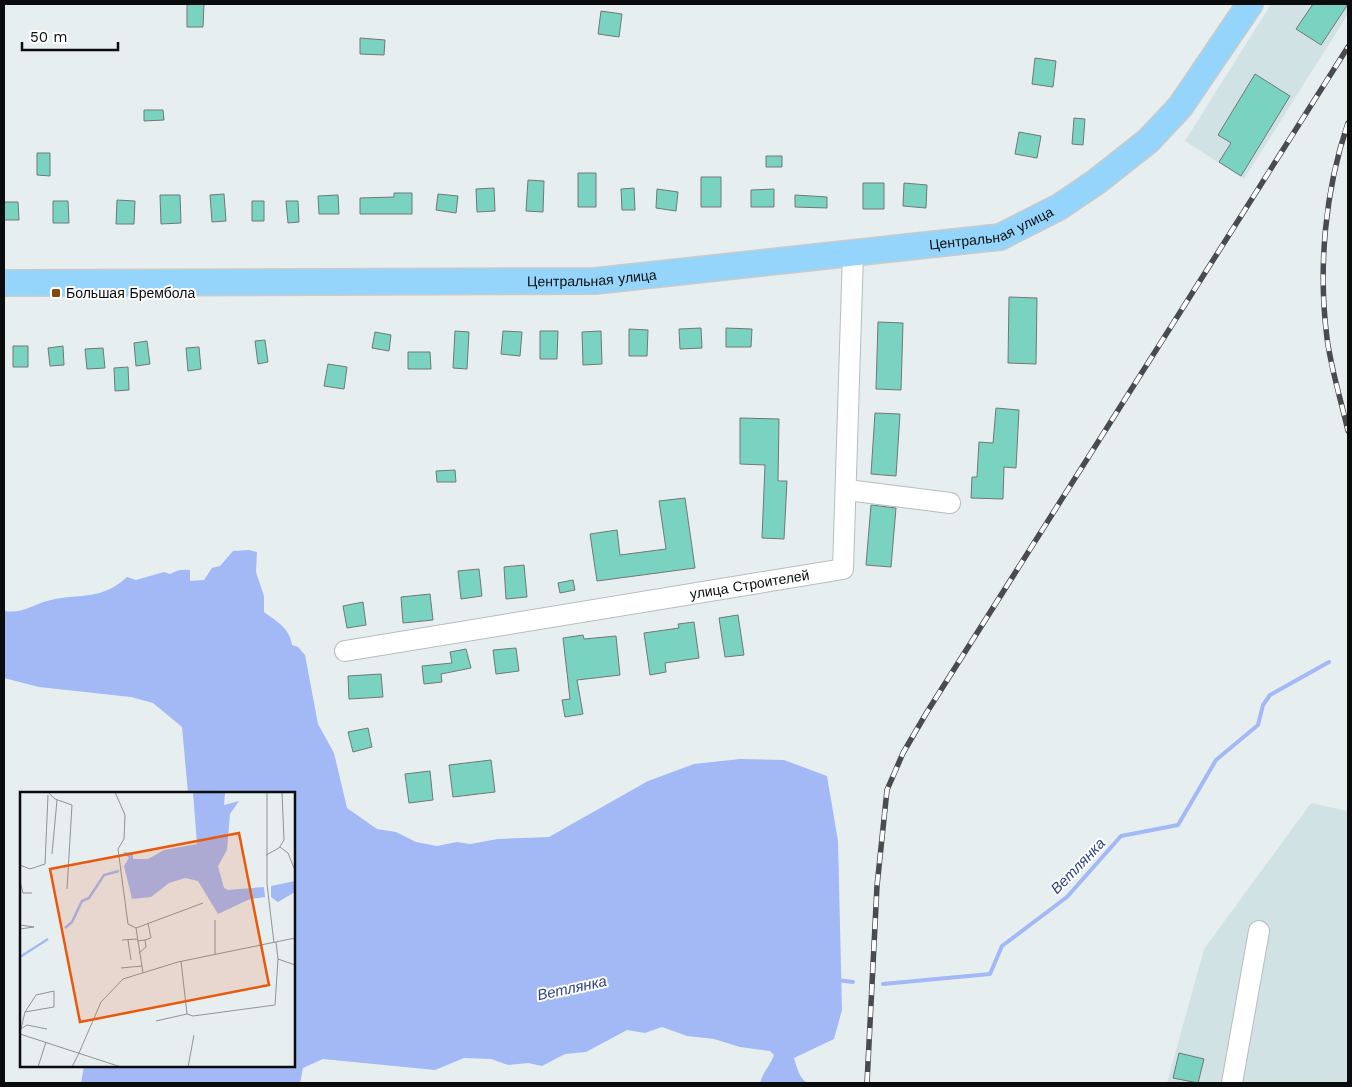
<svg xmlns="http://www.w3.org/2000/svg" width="1352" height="1087" font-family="'Work Sans',sans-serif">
<rect width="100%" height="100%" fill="#e7eef0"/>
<path fill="#d1e2e5" d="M1271,4H1348V14L1244,179L1185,141Z
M1311,803L1348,811V1083H1167L1204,949Z"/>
<path fill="#a2b9f5" d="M249,550L257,552L256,572L264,596V612C276,621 290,628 292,645L298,647L305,655L318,724L334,753L347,808L377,829L396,832L416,842L437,846L457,842L470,844L498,839L549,837L648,781L694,764L740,759L784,760L827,776L838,841L842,1010L834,1039L794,1058C797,1067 799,1079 808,1083H760C763,1072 770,1066 774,1055L770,1051L740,1047L714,1039L687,1036L662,1027L645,1033L627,1030L586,1052L565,1054L542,1066L528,1063L508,1065L491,1059L464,1058L435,1070L323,1059L303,1068L300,1083H81L84,1066H294V793H188L182,727L153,703L131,697L39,687L4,678V611C25,614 32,604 51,600C81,593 101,601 127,577L136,580L164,572L170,574C177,570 182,569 190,570V581L204,580L212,568L220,566L233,551Z"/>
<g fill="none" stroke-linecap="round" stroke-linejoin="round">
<path stroke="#a2b9f5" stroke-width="4" d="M837,980L853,982
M883,984L990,974L1002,946L1067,897L1121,836L1178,825L1216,760L1258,725L1263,705L1270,695L1329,662"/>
</g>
<path fill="#7ad2c0" stroke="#717876" d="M187,4H204L203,27H187Z
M1313,4H1348L1321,45L1296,29Z
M601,11L622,14L619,37L598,34Z
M360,38L385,40L384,55L360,54Z
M1035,58L1056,61L1053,87L1032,84Z
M1255,74L1290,96L1241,176L1219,162L1231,143L1218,135Z
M144,110H163L164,120L144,121Z
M1074,118L1085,119L1083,145L1072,144Z
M1019,132L1041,136L1037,158L1015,154Z
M37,153H50V176L37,175Z
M766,156H782V167H766Z
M578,173H596V207H578Z
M701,177H721V207H701Z
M528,180L544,181L543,212L526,211Z
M863,183H884V209H863Z
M904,183L927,185L926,208L903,206Z
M494,188L495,211L477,212L476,189Z
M634,188L635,210H622L621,189Z
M657,189L678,192L676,211L656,208Z
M774,189V207H751V190Z
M394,193H412V214H360V198L394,197Z
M224,194L226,221L212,222L210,195Z
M438,194L458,196L456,213L436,210Z
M160,195H180L181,223L161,224Z
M338,195L339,214H319L318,196Z
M795,195L827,197V208L795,207Z
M117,200L135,201L134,224H116Z
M53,201H68L69,223H53Z
M252,201H264V221H252Z
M286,201H298L299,222L288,223Z
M4,202H18L19,220H4Z
M1009,297L1037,298L1036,364L1008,363Z
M878,322L903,323L901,390L876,389Z
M701,328L702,348L680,349L679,329Z
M726,328L752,329L751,347H726Z
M629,329L648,330L647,356H629Z
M455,331L469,332L467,369L453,368Z
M503,331L522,332L520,356L501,354Z
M540,331H558L557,359H540Z
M601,331L602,364L583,365L582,332Z
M375,332L391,335L389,351L372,348Z
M265,340L268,362L258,364L255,341Z
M147,341L150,364L136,366L134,343Z
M13,346H28V367H13Z
M63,346L64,365L50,366L48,348Z
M199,347L201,369L188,371L186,348Z
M103,348L105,368L87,369L85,349Z
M408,352H430L431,369H408Z
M328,364L347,367L344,389L324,386Z
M128,367L129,390L115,391L114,368Z
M996,408L1019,410L1016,468L1004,467L1003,499L971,498L972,477H977L979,442L993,443Z
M875,413L900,414L896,476L871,474Z
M740,418L779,419L778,481H787L784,539L762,538L765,465L740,464Z
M455,470L456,482H437L436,471Z
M685,498L695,568L597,581L590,534L617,530L620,555L666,549L659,501Z
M871,505L896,508L891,567L866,565Z
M524,565L527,597L506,599L504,567Z
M479,569L482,596L461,599L458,571Z
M573,580L575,590L560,593L558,583Z
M430,594L433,620L403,623L401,597Z
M363,602L366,625L347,628L343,606Z
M738,615L744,655L725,657L719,618Z
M694,622L699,658L665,663L666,672L650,675L644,633L679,628L678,624Z
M583,635L584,639L616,636L620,675L577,680L583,714L565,717L562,700L570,699L563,638Z
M516,648L519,671L496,674L493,650Z
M466,649L471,668L441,674L442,682L424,684L422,666L452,663L450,652Z
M381,674L383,697L349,699L348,676Z
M368,728L372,747L353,752L348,732Z
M491,760L495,792L453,797L449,765Z
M430,771L433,800L409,803L405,774Z
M1179,1053L1204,1059L1198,1083L1173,1078Z"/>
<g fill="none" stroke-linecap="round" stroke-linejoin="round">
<defs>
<g id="minor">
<path d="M847,490L950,503"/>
<path id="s1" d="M345,651L843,569L853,253"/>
<path d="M1232,1083L1259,931"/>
</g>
<g id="major">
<path id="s2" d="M4,283L595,281L1000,237L1059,207L1096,182L1148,141L1180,107L1250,4"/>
</g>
</defs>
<use href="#minor" stroke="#b6bdbe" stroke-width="22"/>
<use href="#major" stroke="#c9caca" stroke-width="28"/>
<use href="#minor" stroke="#fff" stroke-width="20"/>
<use href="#major" stroke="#96d5fb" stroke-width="25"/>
<defs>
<path id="rail" d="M1348,123C1325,190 1318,268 1327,338C1331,369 1341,400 1348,431
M867,1083L877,886L887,790L903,753L927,712L1348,47"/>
</defs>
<use href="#rail" stroke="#484c4d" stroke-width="5.5"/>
<use href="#rail" stroke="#fff" stroke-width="4" stroke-dasharray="11" stroke-linecap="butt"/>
</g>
<rect fill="#854a03" stroke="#fff" stroke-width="2" x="51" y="288" width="10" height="10" rx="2.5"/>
<g text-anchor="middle" stroke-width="4" stroke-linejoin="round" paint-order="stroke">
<g font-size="14" fill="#0a0c0d" stroke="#fff">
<text dy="5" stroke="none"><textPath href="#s2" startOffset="992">Центральная улица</textPath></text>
<text dy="5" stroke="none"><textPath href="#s2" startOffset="588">Центральная улица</textPath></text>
<text dy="5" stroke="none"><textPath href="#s1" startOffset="410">улица Строителей</textPath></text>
</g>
<g font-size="14" fill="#0a0c0d" stroke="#fff" text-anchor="start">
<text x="66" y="298">Большая Брембола</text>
</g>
<g font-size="15" font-style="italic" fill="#2e4389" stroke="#fff">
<text transform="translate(1078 866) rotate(-46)" y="5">Ветлянка</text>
<text transform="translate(572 988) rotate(-12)" y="5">Ветлянка</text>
</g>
</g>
<g transform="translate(20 792)">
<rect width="275" height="275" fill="#e7eef0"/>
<path d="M173,0H205L204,13L219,9L210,22L207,58L198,74L204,96L208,98L244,95L245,105L230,107L198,122L178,89L165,86L149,91L131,105L112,107L104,74L109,66L103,60L113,61V67H128L144,58L177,52ZM275,89V100L258,110L251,105V94Z" fill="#a2b9f5"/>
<path fill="none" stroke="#a2b9f5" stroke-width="2.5" d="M45,136L52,130L62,109L69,106L84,83L99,79M0,165L28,147"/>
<path fill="none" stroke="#8f9495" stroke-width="1" d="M28,0L35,7L52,13L47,97M95,0L105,23L104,47L98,57L108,132L116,136M247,0V92L254,151M260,55L268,61L274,76M32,62L37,8M246,63L259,56L264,48L262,0M0,73L10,77L25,72L28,3M0,89L3,101H12M0,133L14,135L0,137M102,148L117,147M108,148L111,168M125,148L131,146L128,131M117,149L125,148L126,155L119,161M256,150L258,167L275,173M195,162V128M101,176L122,174M123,181L116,136L183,111M167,222L173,224L255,213L258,167M136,229L167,222L161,169M1,237L5,220L16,203L34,199V215L5,220M1,237L7,233L27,237M0,242L101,275M59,261L81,210L103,187L158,170L275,146M18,275L26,250M52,275L59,261M168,275L174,243"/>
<path fill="#e8590c" fill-opacity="0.15" stroke="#e8590c" stroke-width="2.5" d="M219,41L249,193L60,230L30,77Z"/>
<rect width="275" height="275" fill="none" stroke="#0a0c0d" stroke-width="2.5"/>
</g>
<rect width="1352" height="1087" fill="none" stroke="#0a0c0d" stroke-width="10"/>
<path d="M22 42v8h96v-8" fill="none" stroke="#0a0c0d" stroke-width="2.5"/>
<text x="30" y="42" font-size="15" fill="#0a0c0d" stroke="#ffffff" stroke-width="4" paint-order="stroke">50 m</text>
</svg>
